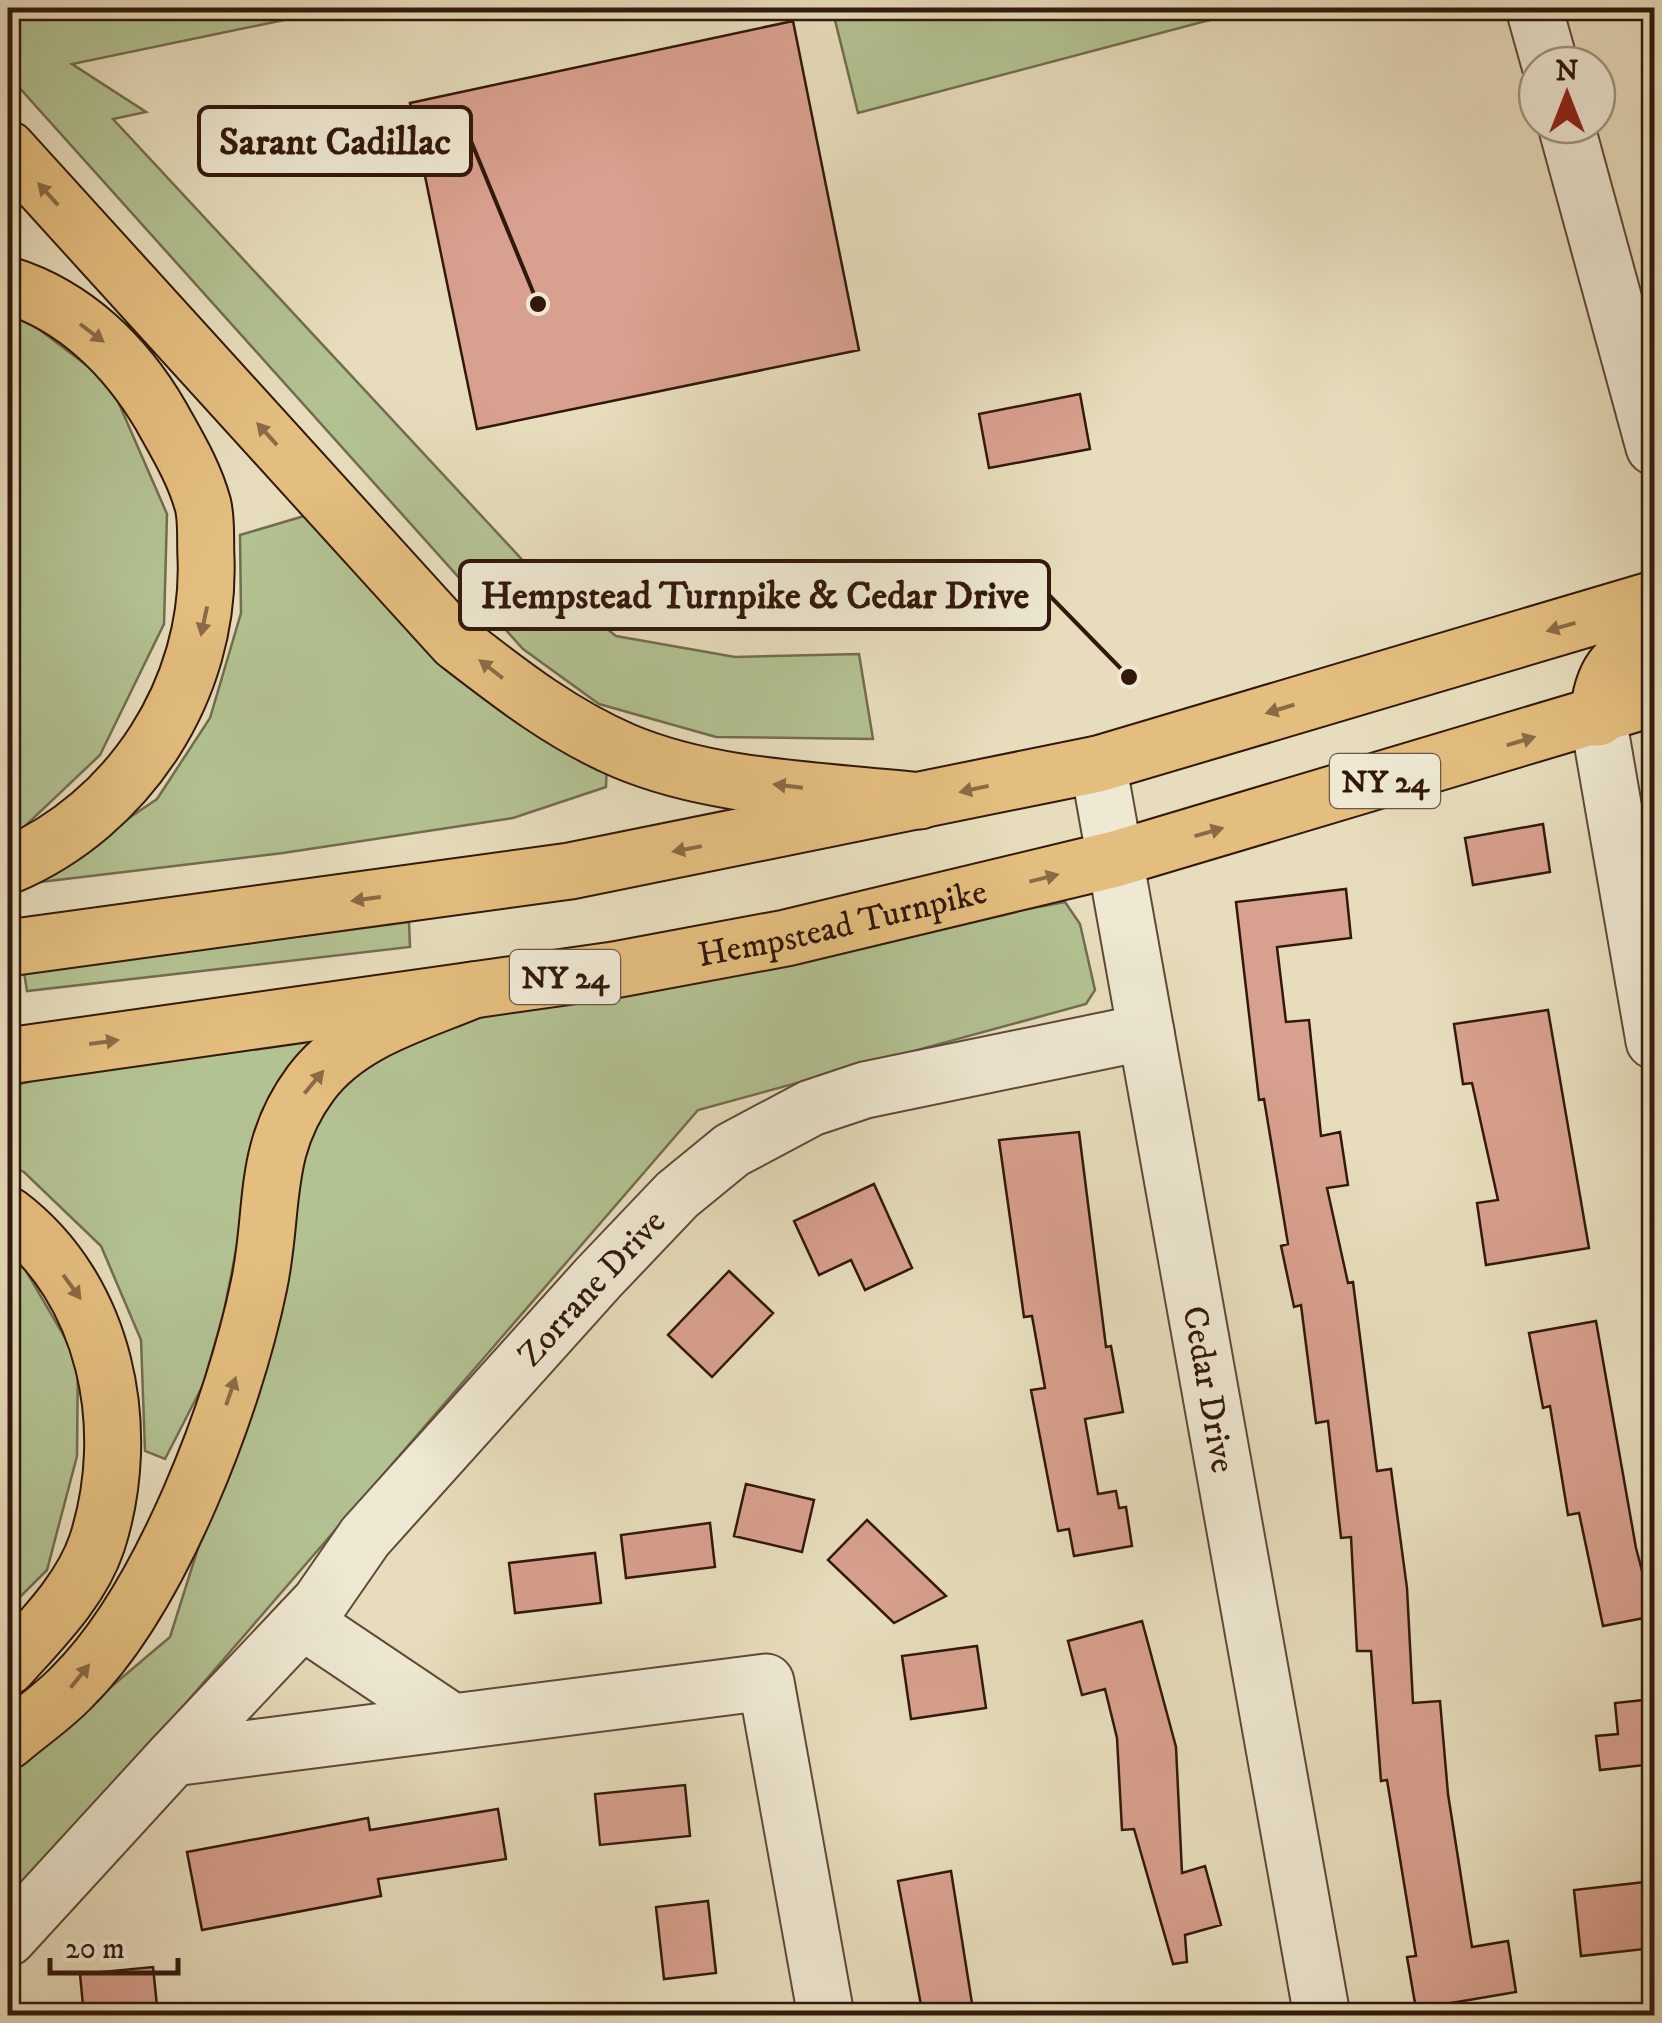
<svg xmlns="http://www.w3.org/2000/svg" width="1662" height="2023" font-family="'IM FELL DW Pica',serif">
<rect width="100%" height="100%" fill="#e7ddbc"/>
<filter id="stains"><feTurbulence type="fractalNoise" baseFrequency=".002" numOctaves="4"/><feColorMatrix values="0 0 0 0 .2 0 0 0 0 .09 0 0 0 0 .02 0 0 0 .5 -.17"/></filter>
<radialGradient id="worn" r=".72"><stop offset=".6" stop-color="#630" stop-opacity="0"/><stop offset="1" stop-color="#630" stop-opacity=".3"/></radialGradient>
<path fill="#b3c292" stroke="#726d4f" stroke-width="2.5" d="M8,8H342L72,64L146,112L113,119L528,566L616,636L735,657L859,654L873,739L716,737L599,704L523,649L8,75Z
M832,8H1255L858,113Z
M8,318L28,321L110,383L167,514L164,624L100,755L22,829L8,834Z
M311,514L607,759L606,787L513,818L283,853L32,883L157,799L210,718L241,613L240,535Z
M1065,902L1080,924L1095,990L1086,1004L698,1110L8,1909V1774L170,1637L253,1374L298,1126L348,1067L417,1025Z
M409,922L410,947L27,991L24,972Z
M321,1035L253,1165L224,1311L203,1385L165,1459L145,1451L141,1340L101,1246L24,1172L8,1164V1087L67,1072Z
M8,1240L78,1360L77,1456L47,1570L8,1609Z"/>
<path fill="#d8a08e" stroke="#32180c" stroke-width="2.5" d="M793,21L859,350L477,429L410,103Z
M1080,394L1090,449L989,468L979,414Z
M1543,824L1550,872L1473,885L1465,838Z
M1346,889L1351,938L1277,947L1286,1022L1309,1020L1321,1136L1340,1132L1348,1185L1327,1188L1348,1283L1353,1282L1377,1471L1391,1469L1407,1588L1413,1703L1440,1701L1448,1794L1472,1947L1508,1941L1516,1992L1416,2009L1407,1957L1416,1956L1387,1780L1381,1781L1371,1651H1357L1351,1537L1341,1538L1328,1421L1316,1423L1301,1305L1294,1307L1281,1246L1288,1244L1264,1099L1259,1100L1236,902Z
M1548,1010L1589,1248L1486,1265L1477,1203L1498,1200L1472,1083L1463,1084L1454,1024Z
M1079,1132L1106,1347L1111,1346L1123,1412L1085,1419L1098,1494L1116,1491L1119,1508L1126,1507L1132,1546L1074,1556L1069,1529L1058,1531L1031,1390L1045,1388L1032,1316L1024,1317L999,1140Z
M874,1184L912,1268L865,1290L851,1260L819,1275L794,1221Z
M729,1271L773,1313L712,1377L668,1335Z
M1596,1321L1636,1548L1654,1616L1603,1626L1579,1513L1568,1515L1550,1406L1543,1408L1529,1333Z
M746,1484L814,1500L802,1552L734,1536Z
M867,1520L946,1596L894,1623L828,1560Z
M710,1523L715,1567L626,1578L621,1535Z
M595,1553L601,1603L515,1613L509,1563Z
M1142,1621L1176,1747L1182,1873L1205,1866L1221,1925L1185,1935L1187,1962L1173,1964L1134,1829L1122,1830L1117,1738L1105,1689L1082,1695L1068,1641Z
M977,1646L986,1708L911,1719L902,1656Z
M1654,1699V1764L1600,1770L1596,1736L1618,1734L1615,1703Z
M685,1785L690,1836L600,1845L595,1794Z
M498,1809L506,1859L378,1879L381,1896L202,1930L187,1852L368,1818L370,1830Z
M951,1871L974,2016H923L898,1881Z
M1654,1881V1948L1581,1956L1574,1890Z
M708,1901L716,1973L664,1979L656,1907Z
M153,1967L158,2016H84L80,1974Z"/>
<g fill="none" stroke-linecap="round" stroke-linejoin="round">
<defs>
<g id="minor">
<path d="M1534,8L1550,65"/>
<path d="M1566,125L1654,447"/>
<path d="M1598,718L1654,1041"/>
<path id="s1" d="M1098,764L1322,2016"/>
<path d="M302,1621L451,1721"/>
<path id="s2" d="M173,1758L320,1602L365,1537L598,1278L677,1195L732,1150L811,1108L865,1090L1146,1032"/>
<path d="M8,1938L173,1758L766,1682L826,2016"/>
</g>
<g id="major">
<path d="M1598,718C1601,674 1615,657 1654,639"/>
<path d="M8,948L570,871L1098,764L1654,599"/>
<path id="s3" d="M8,1056L614,970L786,938L1115,859L1654,698"/>
</g>
<path id="highway" d="M8,149L456,642C509,683 561,724 624,751C714,789 823,790 920,801
M8,285C75,306 126,356 161,416C177,445 194,472 203,505C207,522 205,541 206,558C211,689 129,815 8,866
M8,1215C106,1289 134,1428 97,1543C81,1591 41,1630 8,1667
M8,1741C29,1723 53,1707 72,1687C161,1599 234,1407 259,1285C275,1209 261,1150 311,1083C350,1031 416,1014 473,990"/>
</defs>
<use href="#minor" stroke="#5f4938" stroke-width="59"/>
<use href="#major" stroke="#32180c" stroke-width="59"/>
<use href="#highway" stroke="#32180c" stroke-width="59"/>
<use href="#minor" stroke="#efe9d3" stroke-width="55"/>
<use href="#major" stroke="#e4be7e" stroke-width="55"/>
<use href="#highway" stroke="#e4be7e" stroke-width="55"/>
</g>
<defs><path id="oneway-solid" d="M-6-.8H1V-3.2L6.5 0L1 3.2V.8H-6Z" transform="scale(2.5)"/></defs>
<g fill="#8b6b45">
<use href="#oneway-solid" transform="translate(48 194) rotate(-132)"/>
<use href="#oneway-solid" transform="translate(92 333) rotate(37)"/>
<use href="#oneway-solid" transform="translate(267 434) rotate(-132)"/>
<use href="#oneway-solid" transform="translate(204 621) rotate(102)"/>
<use href="#oneway-solid" transform="translate(1561 627) rotate(164)"/>
<use href="#oneway-solid" transform="translate(491 669) rotate(-142)"/>
<use href="#oneway-solid" transform="translate(1280 709) rotate(163)"/>
<use href="#oneway-solid" transform="translate(1521 741) rotate(-17)"/>
<use href="#oneway-solid" transform="translate(788 786) rotate(-173)"/>
<use href="#oneway-solid" transform="translate(974 789) rotate(168)"/>
<use href="#oneway-solid" transform="translate(1209 832) rotate(-16)"/>
<use href="#oneway-solid" transform="translate(687 849) rotate(169)"/>
<use href="#oneway-solid" transform="translate(1044 878) rotate(-14)"/>
<use href="#oneway-solid" transform="translate(366 899) rotate(172)"/>
<use href="#oneway-solid" transform="translate(104 1042) rotate(-8)"/>
<use href="#oneway-solid" transform="translate(314 1082) rotate(-50)"/>
<use href="#oneway-solid" transform="translate(72 1287) rotate(54)"/>
<use href="#oneway-solid" transform="translate(231 1391) rotate(-71)"/>
<use href="#oneway-solid" transform="translate(80 1676) rotate(-51)"/>
</g>
<g text-anchor="middle" stroke-width="9" stroke-linejoin="round" paint-order="stroke">
<g fill="#efe9d3" stroke="#6b5748" stroke-width="2.5">
<rect x="1330" y="754" width="110" height="54" rx="8"/>
<rect x="510" y="950" width="110" height="54" rx="8"/>
</g>
<g font-size="32" font-weight="bold" fill="#32180c">
<text x="1385" y="792">NY 24</text>
<text x="565" y="988">NY 24</text>
</g>
<g font-size="35" fill="#32180c" stroke="#efe9d3">
<text dy="12" stroke="none"><textPath href="#s3" startOffset="845">Hempstead Turnpike</textPath></text>
<text dy="12" stroke="none"><textPath href="#s2" startOffset="630">Zorrane Drive</textPath></text>
<text dy="12" stroke="none"><textPath href="#s1" startOffset="635">Cedar Drive</textPath></text>
</g>
</g>
<path fill="none" stroke="#32180c" stroke-width="4" d="M538 304L471 141M1129 677L1049 595"/>
<g fill="#32180c" stroke="#efe9d3" stroke-width="4">
<circle cx="538" cy="304" r="10"/>
<circle cx="1129" cy="677" r="10"/>
</g>
<g fill="#efe9d3" stroke="#32180c" stroke-width="4">
<rect x="199" y="107" width="272" height="68" rx="10"/>
<rect x="460" y="561" width="589" height="68" rx="10"/>
</g>
<g font-size="38" text-anchor="middle" font-weight="bold" fill="#32180c">
<text x="335" y="154">Sarant Cadillac</text>
<text x="755" y="608">Hempstead Turnpike &amp; Cedar Drive</text>
</g>
<rect width="1662" height="2023" fill="none" stroke="#e7ddbc" stroke-width="40"/>
<rect x="10" y="10" width="1642" height="2003" fill="none" stroke="#32180c" stroke-width="5"/>
<rect x="20" y="20" width="1622" height="1983" fill="none" stroke="#32180c" stroke-width="2.5"/>
<g transform="translate(1567 95)"><circle r="48" fill="#efe9d3" stroke="#a39583" stroke-width="2.5"/>
<path d="M0-8L18 38L0 25L-18 38Z" fill="#8f2418"/>
<text y="-15" font-size="28" font-weight="bold" text-anchor="middle" fill="#32180c">N</text>
</g>
<path d="M50 1958v15h128v-15" fill="none" stroke="#32180c" stroke-width="5"/>
<text x="65" y="1958" font-size="30" fill="#32180c" stroke="#efe9d3" stroke-width="8" paint-order="stroke">20 m</text>
<rect width="100%" height="100%" filter="url(#stains)"/>
<rect width="100%" height="100%" fill="url(#worn)"/>
</svg>
